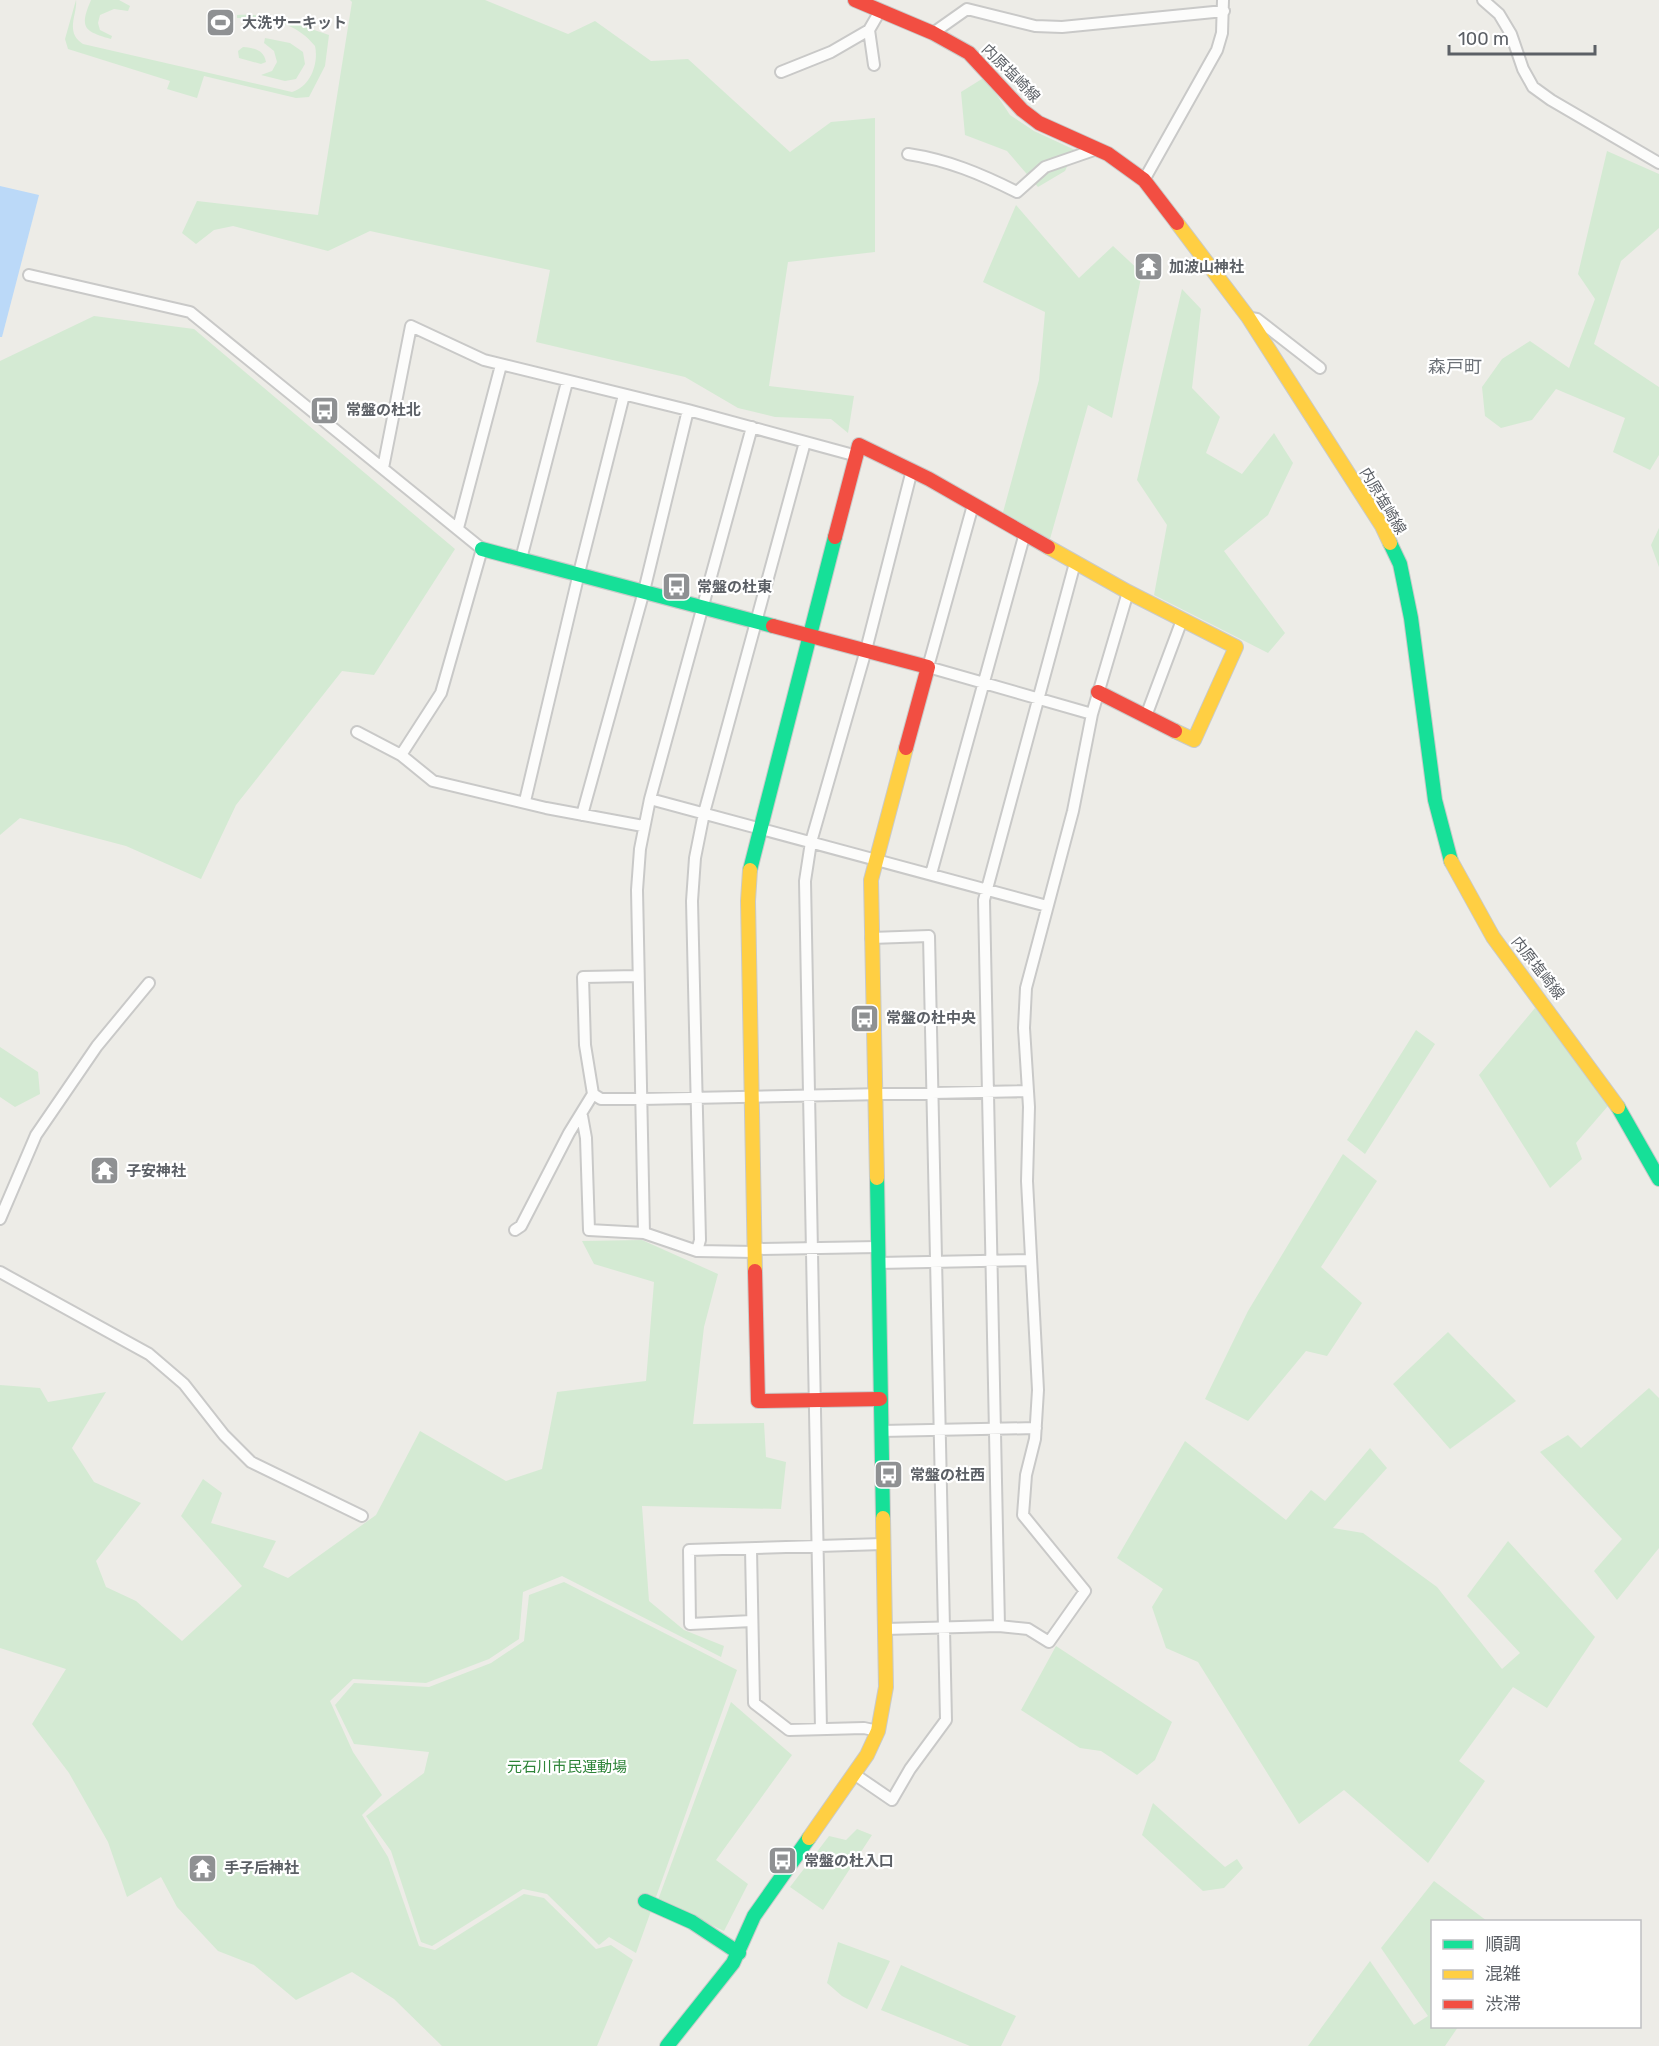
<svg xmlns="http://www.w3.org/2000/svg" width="1659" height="2046" font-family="Rubik,'Noto Sans JP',sans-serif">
<rect width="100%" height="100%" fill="#edece7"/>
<path fill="#d4ead3" d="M76,0C78,13 64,32 83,44L292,92C310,87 319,64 315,46C295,21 268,18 237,18V15C274,13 295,24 329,35L325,66L309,97L296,98L204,76L197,98L167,89L170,81L68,49L65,39Z
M91,0H119L130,6L128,11L114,9L100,15L98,23L100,30L112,36L111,39C84,31 79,28 91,0Z
M350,0H485L568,34L595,21L651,61L688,59L790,152L831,122L875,118V252L788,262L769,386L854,396L848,433L831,419L775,417L738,408L685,377L536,342L550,270L370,231L328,251L233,226L214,230L196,244L182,233L197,201L318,215L352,2Z
M265,38L290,43L303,52L305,64L296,79L285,81L261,75L272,71L277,62L274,51L264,43Z
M243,47C253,48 264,49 266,62L261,64L239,58L238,51Z
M985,77L1010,115L1034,131L1075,150L1065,171L1038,187L1007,151L965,135L961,92Z
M1607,151L1659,174V228L1621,261L1594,344L1659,387V455L1650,470L1613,452L1625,418L1556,389L1532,420L1501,428L1485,416L1482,387L1502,359L1530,341L1569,368L1595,299L1578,274Z
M1016,205L1079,278L1113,246L1142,273L1112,418L1088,405L1050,539L1002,516L1039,380L1045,312L983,282Z
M1182,289L1201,309L1192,388L1220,417L1206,453L1242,474L1274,433L1293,463L1268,515L1224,551L1285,633L1268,653L1154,595L1167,525L1137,480Z
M94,316L194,329L455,549L374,675L342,671L236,805L201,879L126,846L20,818L0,835V361Z
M1659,528V567L1651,545Z
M1535,1008L1595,1079L1608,1106L1576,1143L1582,1159L1550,1188L1479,1075Z
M1416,1030L1435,1044L1365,1154L1347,1140Z
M0,1047L38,1072L40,1094L15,1107L0,1097Z
M1343,1154L1377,1181L1321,1267L1362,1303L1327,1356L1306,1351L1248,1421L1205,1399L1248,1311Z
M642,1240L718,1274L704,1327L693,1424L764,1423L766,1457L786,1462L781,1509L642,1506L649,1601L684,1630L724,1646L721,1657L562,1576L523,1592L519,1639L489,1659L426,1683L353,1679L330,1701L353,1752L382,1795L362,1815L388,1857L419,1946L435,1950L524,1894L544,1898L596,1949L611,1945L633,1960L597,2046H442L394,1999L352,1972L296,2000L254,1965L218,1951L177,1907L161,1877L127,1897L108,1842L69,1773L32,1724L66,1669L0,1648V1385L40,1388L48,1402L106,1392L72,1448L94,1482L141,1503L96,1561L106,1587L136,1601L182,1641L242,1586L181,1516L203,1479L222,1493L211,1523L276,1541L263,1567L288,1578L376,1515L420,1431L506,1481L542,1469L557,1392L646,1381L654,1282L594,1264L582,1241Z
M1448,1332L1516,1401L1450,1449L1393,1384Z
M1649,1388L1659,1398V1548L1617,1600L1594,1571L1622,1539L1540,1452L1568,1435L1581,1448Z
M1185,1441L1286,1520L1311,1490L1325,1501L1370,1448L1387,1468L1333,1528L1363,1533L1437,1587L1502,1669L1520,1653L1467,1596L1508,1541L1595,1637L1547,1708L1513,1687L1459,1761L1485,1781L1428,1863L1344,1790L1299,1824L1198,1662L1166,1648L1152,1607L1163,1589L1117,1558Z
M564,1582L737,1670L636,1953L609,1937L599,1945L547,1894L523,1889L432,1946L421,1942L391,1851L366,1816L424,1773L429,1752L354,1744L335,1705L354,1683L429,1687L491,1663L524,1641L529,1595Z
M1056,1646L1172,1722L1155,1760L1137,1775L1101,1751L1080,1748L1021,1710Z
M731,1702L792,1755L716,1860L748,1884L724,1931L658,1900Z
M1153,1803L1225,1867L1237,1859L1243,1868L1224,1888L1203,1891L1142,1835Z
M857,1829L872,1835L823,1910L790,1887L829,1836L846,1840Z
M1434,1881L1487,1921L1432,1922V2026L1458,2027L1445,2046H1308L1370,1961L1414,2025L1428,2016L1381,1948Z
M838,1942L890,1961L867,2009L842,1996L827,1983Z
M901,1965L1016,2016L1001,2046H970L881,2010Z"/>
<path fill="#bbd9f8" d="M0,186L39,195L2,337H0Z"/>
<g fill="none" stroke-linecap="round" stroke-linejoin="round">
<defs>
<path id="street" d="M1483,0L1499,14L1511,34L1523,69L1533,87L1551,100L1659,163
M869,30L874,65
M933,33L967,9L1035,26L1062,27L1224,11
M781,72L831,52L869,30L880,11
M908,154C948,160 981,174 1017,192L1045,167L1097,149
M1144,180L1217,50L1222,33L1223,0
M29,275L190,312L482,549L441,693L401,755
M1251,318L1257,319L1320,368
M383,468L411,326L484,360L688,410L857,456
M973,505L928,667L1092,714
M458,528L501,365
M521,559L567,382
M1146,716L1182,620
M357,732L401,755L433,781L546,808L643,826
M650,799L1047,906
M525,801L579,573L624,395
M582,815L644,591L688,410
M931,874L1025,533
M593,1094L601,1099H641L1028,1091
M582,1116L586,1138L589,1230L644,1233L697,1251L755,1252
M0,1219L36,1135L97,1046L149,983
M515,1230L521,1226L569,1133L593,1094L585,1045L583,977L638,976
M644,1233L637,890L640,849L650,799L752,427
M755,1249L878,1247
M697,1251L700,1240L692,901L695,858L704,813L805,442
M878,1263L1030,1260
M0,1272L149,1354L184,1384L224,1435L251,1462L362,1516
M881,1431L1036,1428
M751,1549L754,1703L789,1730L864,1728L878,1731
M752,1621L690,1624L689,1550L883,1544
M999,1626L984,900L1075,563
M885,1629L999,1626L1028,1629L1049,1642L1085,1591L1023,1515L1026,1475L1035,1439L1038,1390L1027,1181L1029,1107L1024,1028L1026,988L1073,811L1092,714L1128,592
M821,1729L805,881L811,842L866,650L912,470
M854,1774L892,1800L910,1769L946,1720L929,936L871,938"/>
<path id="fast" d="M1390,543L1400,564L1411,618L1435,800L1451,861
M482,549L773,626
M750,870L835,537
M1618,1107L1659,1179
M877,1178L883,1518
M645,1901L692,1922L739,1953
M667,2046L733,1963L754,1916L809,1838"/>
<path id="slow" d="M1177,223L1248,317L1382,526L1390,543
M1048,547L1128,592L1236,647L1194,740L1175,731
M1451,861L1493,937L1618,1107
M750,870L748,901L755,1271
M877,1178L871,880L906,748
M809,1838L867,1755L878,1731L886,1687L883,1518"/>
<path id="jam" d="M855,0L933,33L969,53L1022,110L1039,123L1108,154L1144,180L1177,223
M835,537L859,445L929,479L1048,547
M773,626L928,667L906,748
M1098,692L1175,731
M755,1271L758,1401L880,1399"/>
</defs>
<use href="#street" stroke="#c9c9c8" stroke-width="14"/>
<use href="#fast" stroke="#c9cac9" stroke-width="16"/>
<use href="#slow" stroke="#c9cac9" stroke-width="16"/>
<use href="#jam" stroke="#c9cac9" stroke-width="16"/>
<use href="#street" stroke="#fcfcfb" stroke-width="10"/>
<use href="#fast" stroke="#16e098" stroke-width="14"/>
<use href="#slow" stroke="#ffcf43" stroke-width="14"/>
<use href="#jam" stroke="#f24e42" stroke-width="14"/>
</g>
<defs>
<symbol id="stadium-square" viewBox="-11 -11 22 22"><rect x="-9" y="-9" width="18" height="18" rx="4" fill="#8f9193" stroke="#fff"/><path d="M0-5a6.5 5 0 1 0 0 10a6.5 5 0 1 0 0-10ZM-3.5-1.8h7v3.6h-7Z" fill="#fff"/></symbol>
<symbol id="temple-square" viewBox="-11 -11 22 22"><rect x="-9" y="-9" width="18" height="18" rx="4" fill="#8f9193" stroke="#fff"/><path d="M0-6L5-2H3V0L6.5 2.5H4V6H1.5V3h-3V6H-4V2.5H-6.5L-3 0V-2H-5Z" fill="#fff"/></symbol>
<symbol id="bus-square" viewBox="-11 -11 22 22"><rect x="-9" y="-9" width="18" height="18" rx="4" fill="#8f9193" stroke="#fff"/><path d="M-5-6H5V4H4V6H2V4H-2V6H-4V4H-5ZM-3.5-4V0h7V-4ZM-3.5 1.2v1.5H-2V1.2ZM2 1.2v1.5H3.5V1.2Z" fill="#fff"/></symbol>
</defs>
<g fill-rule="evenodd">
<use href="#stadium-square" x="204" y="6" width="33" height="33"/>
<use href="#temple-square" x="1132" y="250" width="33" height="33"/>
<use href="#bus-square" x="308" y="394" width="33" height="33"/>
<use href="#bus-square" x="660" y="570" width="33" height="33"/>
<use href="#bus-square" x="848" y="1002" width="33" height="33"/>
<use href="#temple-square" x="88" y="1154" width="33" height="33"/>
<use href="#bus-square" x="872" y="1458" width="33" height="33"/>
<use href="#bus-square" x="766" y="1844" width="33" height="33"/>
<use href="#temple-square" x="186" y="1852" width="33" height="33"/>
</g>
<g text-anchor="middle" stroke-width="4.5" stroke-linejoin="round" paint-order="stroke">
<g font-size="15" font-weight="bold" fill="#5c6066" stroke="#fff" text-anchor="start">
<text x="242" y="28">大洗サーキット</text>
<text x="1169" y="272">加波山神社</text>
<text x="346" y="415">常盤の杜北</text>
<text x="697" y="592">常盤の杜東</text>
<text x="886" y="1023">常盤の杜中央</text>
<text x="126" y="1176">子安神社</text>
<text x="910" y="1480">常盤の杜西</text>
<text x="804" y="1866">常盤の杜入口</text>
<text x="224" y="1873">手子后神社</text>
</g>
<g font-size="15" fill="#5c6066" stroke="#fff">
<text transform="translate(1011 73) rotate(45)" y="5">内原塩崎線</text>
<text transform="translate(1383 501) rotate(59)" y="5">内原塩崎線</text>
<text transform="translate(1538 968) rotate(52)" y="5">内原塩崎線</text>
</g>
<g font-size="15" fill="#2e8438" stroke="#fff">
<text x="567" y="1772">元石川市民運動場</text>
</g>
<g font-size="18" fill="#6d7278" stroke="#fff">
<text x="1455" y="373">森戸町</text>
</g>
</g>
<rect x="1431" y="1920" width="210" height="108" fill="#ffffff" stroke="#bebfc2" stroke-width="1.5"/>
<rect x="1443" y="1940" width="30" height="9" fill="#16e098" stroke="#bebfc2" stroke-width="1.5"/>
<text x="1485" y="1950" font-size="18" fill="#5c6066">順調</text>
<rect x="1443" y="1970" width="30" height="9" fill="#ffcf43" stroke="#bebfc2" stroke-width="1.5"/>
<text x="1485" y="1980" font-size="18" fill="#5c6066">混雑</text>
<rect x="1443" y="2000" width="30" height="9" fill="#f24e42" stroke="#bebfc2" stroke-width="1.5"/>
<text x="1485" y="2010" font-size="18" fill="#5c6066">渋滞</text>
<path d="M1449 45v9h146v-9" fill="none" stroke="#5c6066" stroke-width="3"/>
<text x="1458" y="45" font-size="18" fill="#5c6066" stroke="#ffffff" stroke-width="4.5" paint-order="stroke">100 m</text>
</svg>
